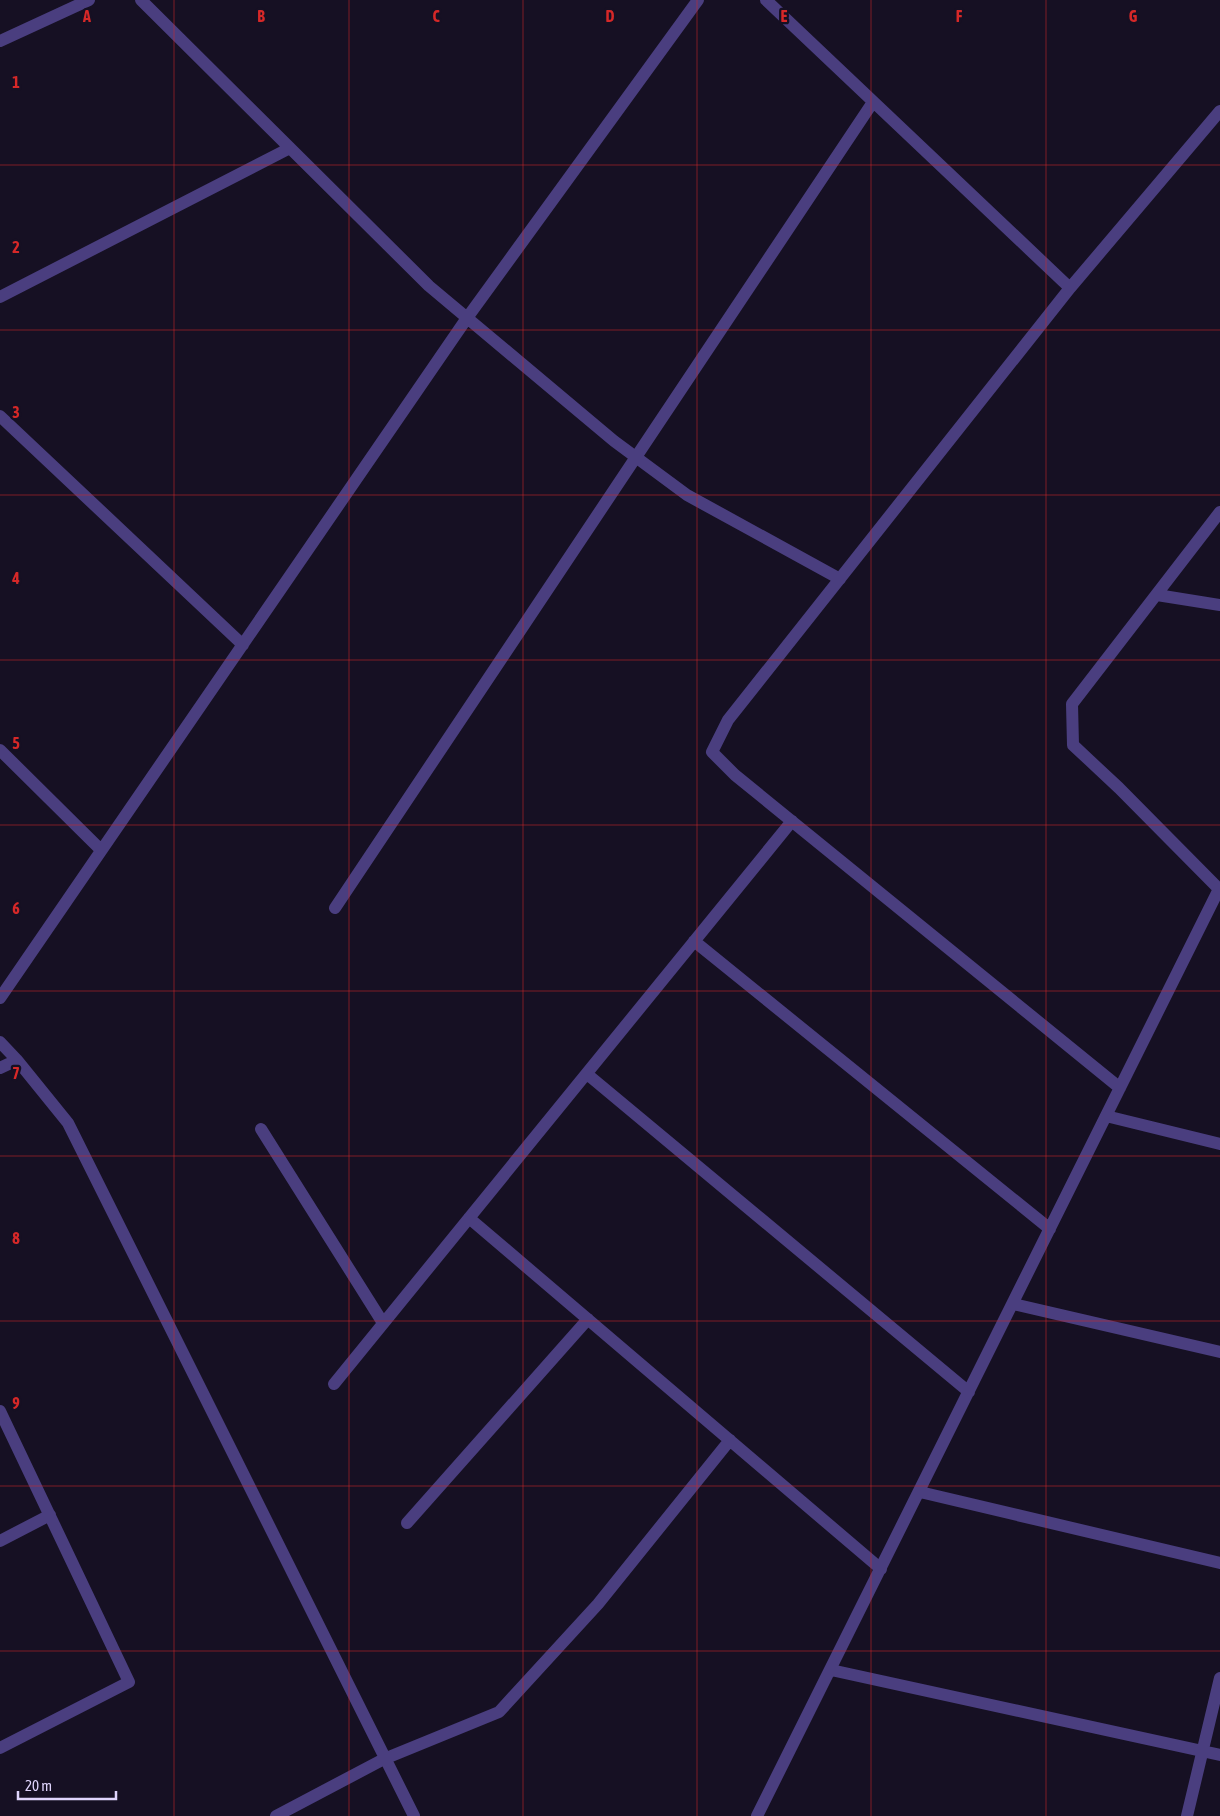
<svg xmlns="http://www.w3.org/2000/svg" width="1220" height="1816" font-family="'Asap Condensed',sans-serif">
<rect width="100%" height="100%" fill="#161023"/>
<g fill="none" stroke-linecap="round" stroke-linejoin="round">
<path stroke="#4a3e7f" stroke-width="12" d="M141,0L429,286L614,441L687,495L840,579
M766,0L1070,288
M0,41L89,0
M0,297L290,148
M0,416L243,645
M1157,595L1220,605
M0,750L101,850
M335,908L873,102
M694,941L1050,1229
M0,998L467,318L698,0
M0,1042L17,1060L68,1123L414,1816
M0,1068L17,1060
M587,1074L969,1392
M1120,1088L735,775L712,752L728,720L1070,288L1220,111
M1106,1116L1220,1144
M261,1129L383,1323
M469,1218L881,1569
M1013,1304L1220,1352
M334,1384L792,821
M0,1411L129,1682L0,1748
M920,1492L1220,1563
M407,1523L588,1319
M0,1541L50,1515
M831,1670L1220,1755
M276,1816L384,1759L499,1712L598,1604L730,1440
M757,1816L1219,889L1119,788L1073,745L1072,704L1220,512
M1187,1816L1220,1678"/>
</g>
<path fill="none" stroke="#d62828" stroke-width="1" stroke-opacity="0.55" d="M174,0V1816M349,0V1816M523,0V1816M697,0V1816M871,0V1816M1046,0V1816M0,165H1220M0,330H1220M0,495H1220M0,660H1220M0,825H1220M0,991H1220M0,1156H1220M0,1321H1220M0,1486H1220M0,1651H1220"/>
<g font-size="16" text-anchor="middle" font-weight="bold" fill="#d62828" stroke="#161023" stroke-width="4.5" stroke-linejoin="round" paint-order="stroke">
<text x="87" y="22">A</text>
<text x="261" y="22">B</text>
<text x="436" y="22">C</text>
<text x="610" y="22">D</text>
<text x="784" y="22">E</text>
<text x="959" y="22">F</text>
<text x="1133" y="22">G</text>
<text x="16" y="88">1</text>
<text x="16" y="253">2</text>
<text x="16" y="418">3</text>
<text x="16" y="584">4</text>
<text x="16" y="749">5</text>
<text x="16" y="914">6</text>
<text x="16" y="1079">7</text>
<text x="16" y="1244">8</text>
<text x="16" y="1409">9</text>
</g>
<path d="M18 1791v8h98v-8" fill="none" stroke="#dfd4fc" stroke-width="2.5"/>
<text x="25" y="1791" font-size="15" fill="#dfd4fc" stroke="#161023" stroke-width="4" paint-order="stroke">20 m</text>
</svg>
